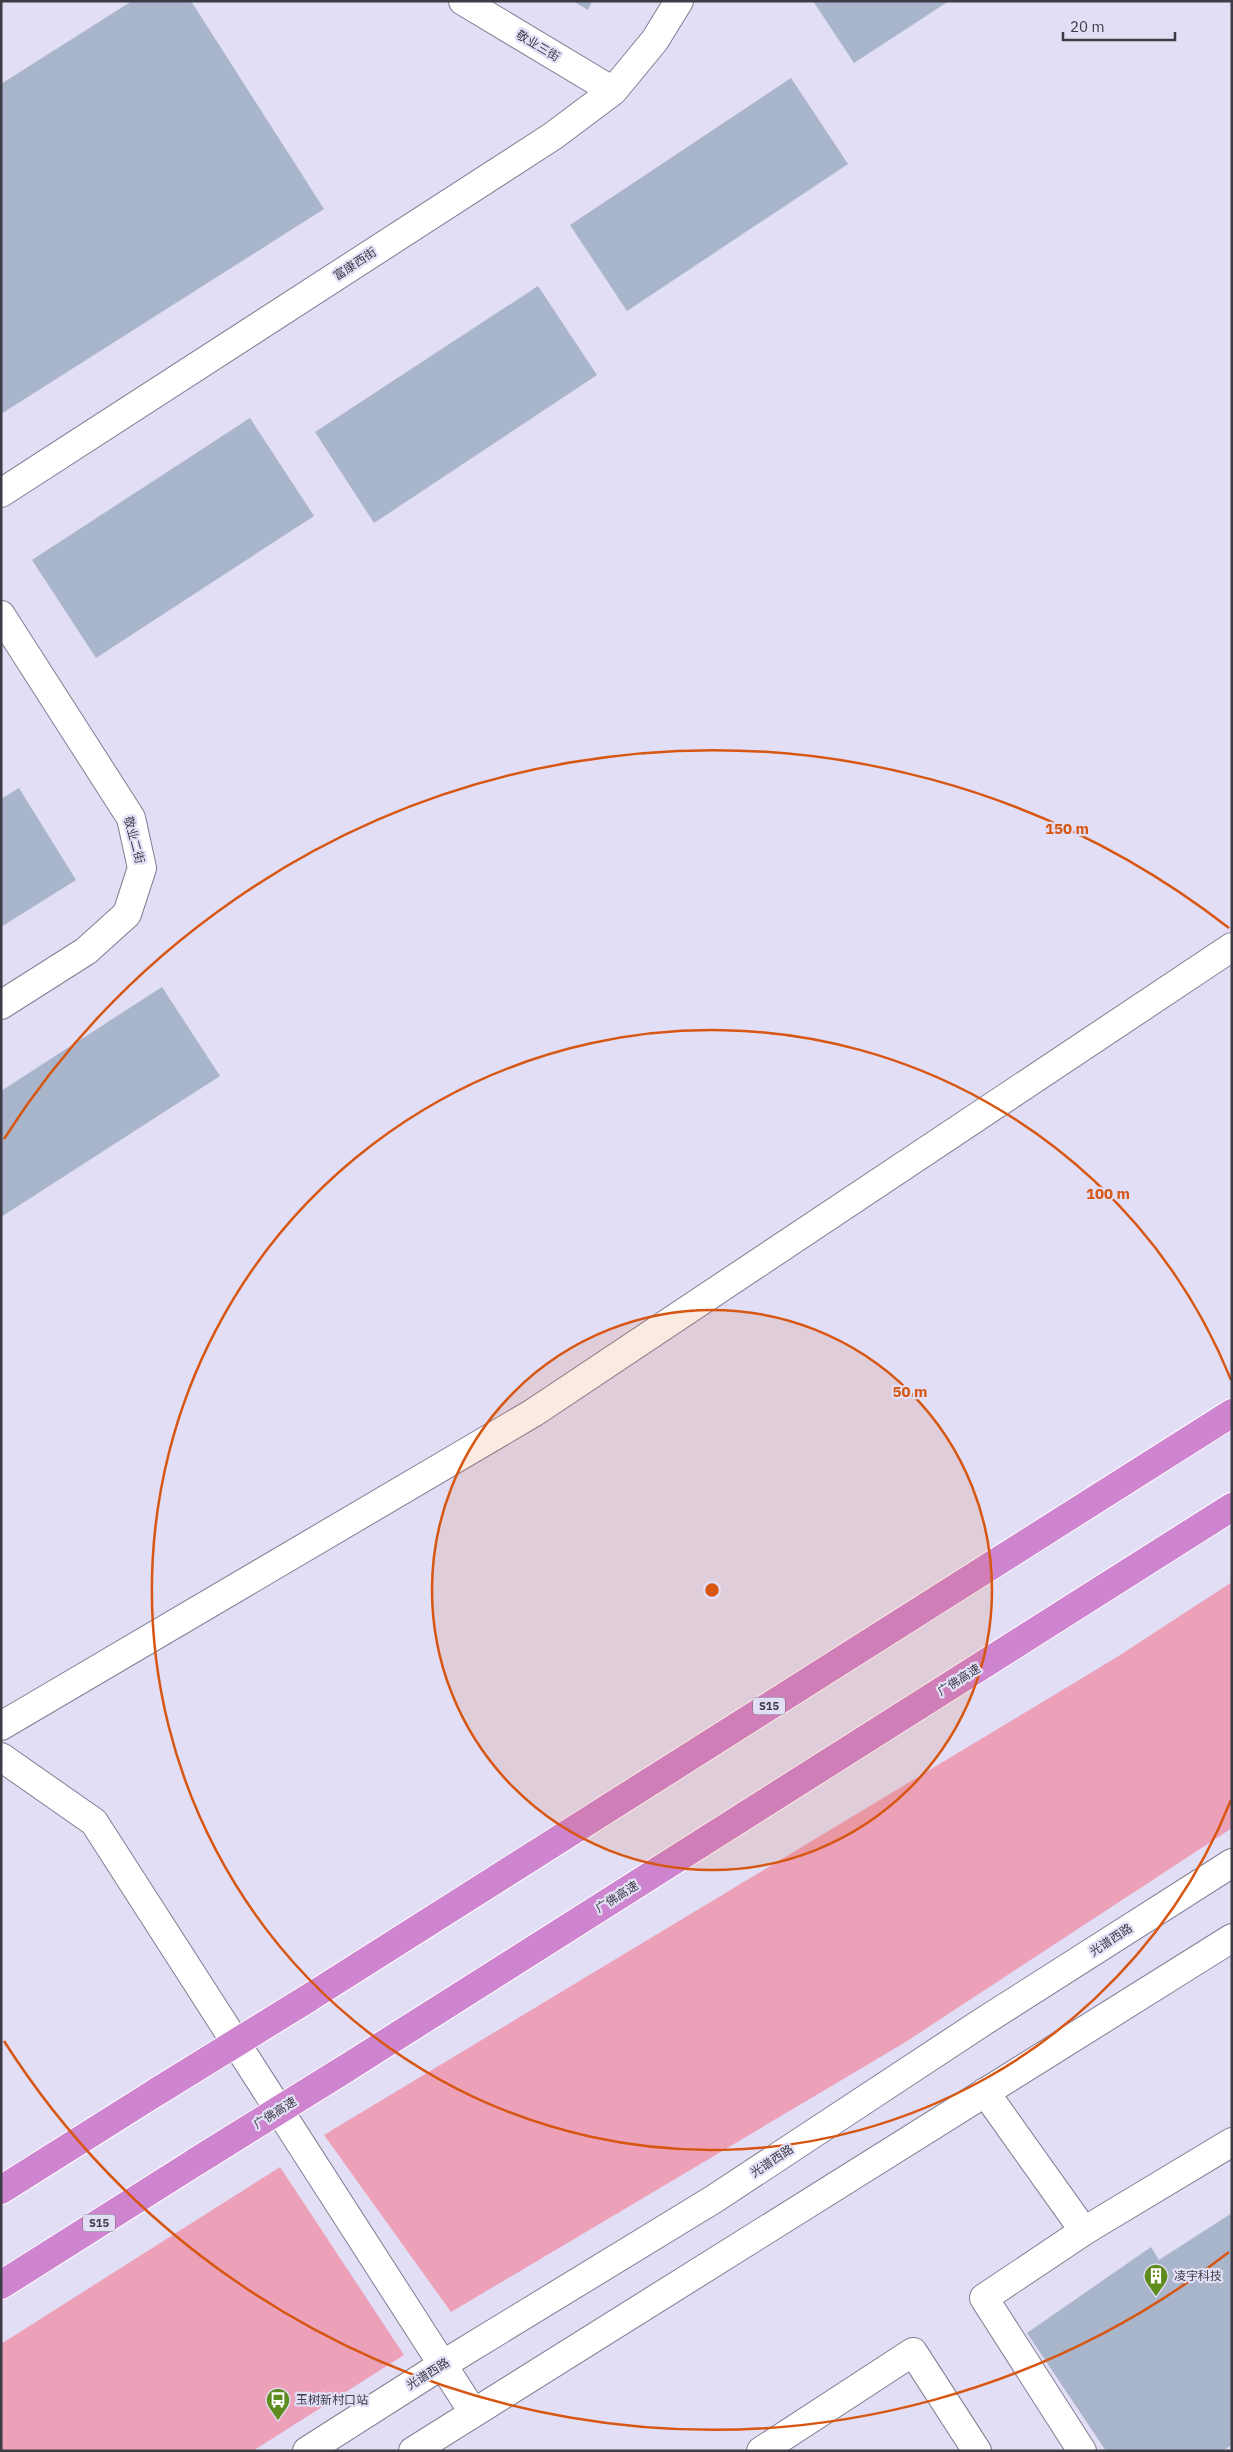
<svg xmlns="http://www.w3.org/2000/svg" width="1233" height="2452" font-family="'IBM Plex Sans','Noto Sans SC',sans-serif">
<rect width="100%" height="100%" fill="#e2def6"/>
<path fill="#eca1b8" d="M1232,1582V1828L904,2043L451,2312L324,2135L1117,1657Z
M280,2167L404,2355L253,2451H1V2344Z"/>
<path fill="#a9b5ca" d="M132,1H191L324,209L1,414V84Z
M573,1H592L588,10Z
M813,1H949L854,63Z
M791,78L848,164L627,311L570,225Z
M538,286L597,375L374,523L315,432Z
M250,418L314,516L96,658L32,560Z
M19,788L76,880L1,927V799Z
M162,987L220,1076L1,1217V1091Z
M1232,2213V2445L1222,2451H1106L1027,2333L1151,2247L1159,2260Z"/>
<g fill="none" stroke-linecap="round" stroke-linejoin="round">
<defs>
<path id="minor" d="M463,1L613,91
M1,493L553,136L613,91L655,40L679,1
M1,615L131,818L142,868L127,914L86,951L1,1005
M1,1726L533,1413L1232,947
M1,1757L94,1822L473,2412
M985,2092L1084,2231
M761,2451L913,2352L977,2451
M1082,2451L984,2298L1084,2231L1232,2142"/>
<path id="secondary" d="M307,2451L442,2365L714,2199L981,2023L1232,1863
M413,2451L1232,1938"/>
<path id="motorway" d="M307,1999L1232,1413
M345,2069L1232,1507
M1,2190L158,2091
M1,2285L197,2161"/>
</defs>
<use href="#minor" stroke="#807d92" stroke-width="30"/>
<use href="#secondary" stroke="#807d92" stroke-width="30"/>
<use href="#motorway" stroke="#fff" stroke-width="30"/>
<use href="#minor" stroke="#fff" stroke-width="28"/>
<use href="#secondary" stroke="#fff" stroke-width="28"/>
<use href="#motorway" stroke="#cf84d0" stroke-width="28"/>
<defs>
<path id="motorway-bridge" d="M158,2091L307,1999
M197,2161L345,2069"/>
</defs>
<use href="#motorway-bridge" stroke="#fff" stroke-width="30" stroke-linecap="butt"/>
<use href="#motorway-bridge" stroke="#cf84d0" stroke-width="28"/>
</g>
<circle cx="712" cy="1590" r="280" fill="#d75612" fill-opacity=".12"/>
<g fill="none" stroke="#d75612" stroke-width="2.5">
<circle cx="712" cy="1590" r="280"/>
<path d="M1231 1800A560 560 0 1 1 1231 1380"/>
<path d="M1229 2252A840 840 0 0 1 4 2041M4 1139A840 840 0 0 1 1229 928"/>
</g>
<defs>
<symbol id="building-pin" viewBox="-11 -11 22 30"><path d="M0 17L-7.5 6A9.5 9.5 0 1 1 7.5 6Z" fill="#5f8c1f" stroke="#e2def6"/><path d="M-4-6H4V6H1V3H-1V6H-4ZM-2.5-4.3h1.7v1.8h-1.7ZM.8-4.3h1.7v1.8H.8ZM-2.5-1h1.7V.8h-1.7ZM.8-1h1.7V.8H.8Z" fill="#fff"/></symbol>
<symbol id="bus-pin" viewBox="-11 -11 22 30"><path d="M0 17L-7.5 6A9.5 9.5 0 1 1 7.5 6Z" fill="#5f8c1f" stroke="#e2def6"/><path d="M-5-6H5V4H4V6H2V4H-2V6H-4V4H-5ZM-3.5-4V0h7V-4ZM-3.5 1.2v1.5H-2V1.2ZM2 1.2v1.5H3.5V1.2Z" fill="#fff"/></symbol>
</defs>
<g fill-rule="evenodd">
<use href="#building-pin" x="1142" y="2262" width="28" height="38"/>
<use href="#bus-pin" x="264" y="2386" width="28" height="38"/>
</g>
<g text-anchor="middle" stroke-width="4.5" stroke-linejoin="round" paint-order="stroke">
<g fill="#e2def6" stroke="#6e6d7a" stroke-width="1">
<rect x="753" y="1697.5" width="32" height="17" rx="4"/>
<rect x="83" y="2214.5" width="32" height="17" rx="4"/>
</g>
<g font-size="11" font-weight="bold" fill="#3d3c45">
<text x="769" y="1710">S15</text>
<text x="99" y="2227">S15</text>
</g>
<g font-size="12" fill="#3d3c45" stroke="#e2def6">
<text transform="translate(538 46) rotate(31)" y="4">敬业三街</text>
<text transform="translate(355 264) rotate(-33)" y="4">富康西街</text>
<text transform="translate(134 840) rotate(75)" y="4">敬业二街</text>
<text transform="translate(959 1680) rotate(-32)" y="4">广佛高速</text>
<text transform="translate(617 1897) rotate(-32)" y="4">广佛高速</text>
<text transform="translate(1111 1940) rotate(-33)" y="4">光谱西路</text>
<text transform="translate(275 2113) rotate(-32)" y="4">广佛高速</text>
<text transform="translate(772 2161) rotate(-33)" y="4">光谱西路</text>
<text transform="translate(428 2374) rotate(-32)" y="4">光谱西路</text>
</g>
<g font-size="12" fill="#3d3c45" stroke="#e2def6" text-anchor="start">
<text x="1174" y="2280">凌宇科技</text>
<text x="296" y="2404">玉树新村口站</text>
</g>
</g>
<circle cx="712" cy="1590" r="8" fill="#d75612" stroke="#e2def6" stroke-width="2.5"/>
<g font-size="15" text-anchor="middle" font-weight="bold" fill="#d75612" stroke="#e2def6" stroke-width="4.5" stroke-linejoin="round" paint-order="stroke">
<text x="1067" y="834">150 m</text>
<text x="1108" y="1199">100 m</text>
<text x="910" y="1397">50 m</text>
</g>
<rect width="1233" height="2452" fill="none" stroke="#3d3c45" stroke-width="5"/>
<path d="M1063 32v8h112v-8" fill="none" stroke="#3d3c45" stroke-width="2.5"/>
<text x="1070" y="32" font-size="15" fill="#3d3c45" stroke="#e2def6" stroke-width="4" paint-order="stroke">20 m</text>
</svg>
